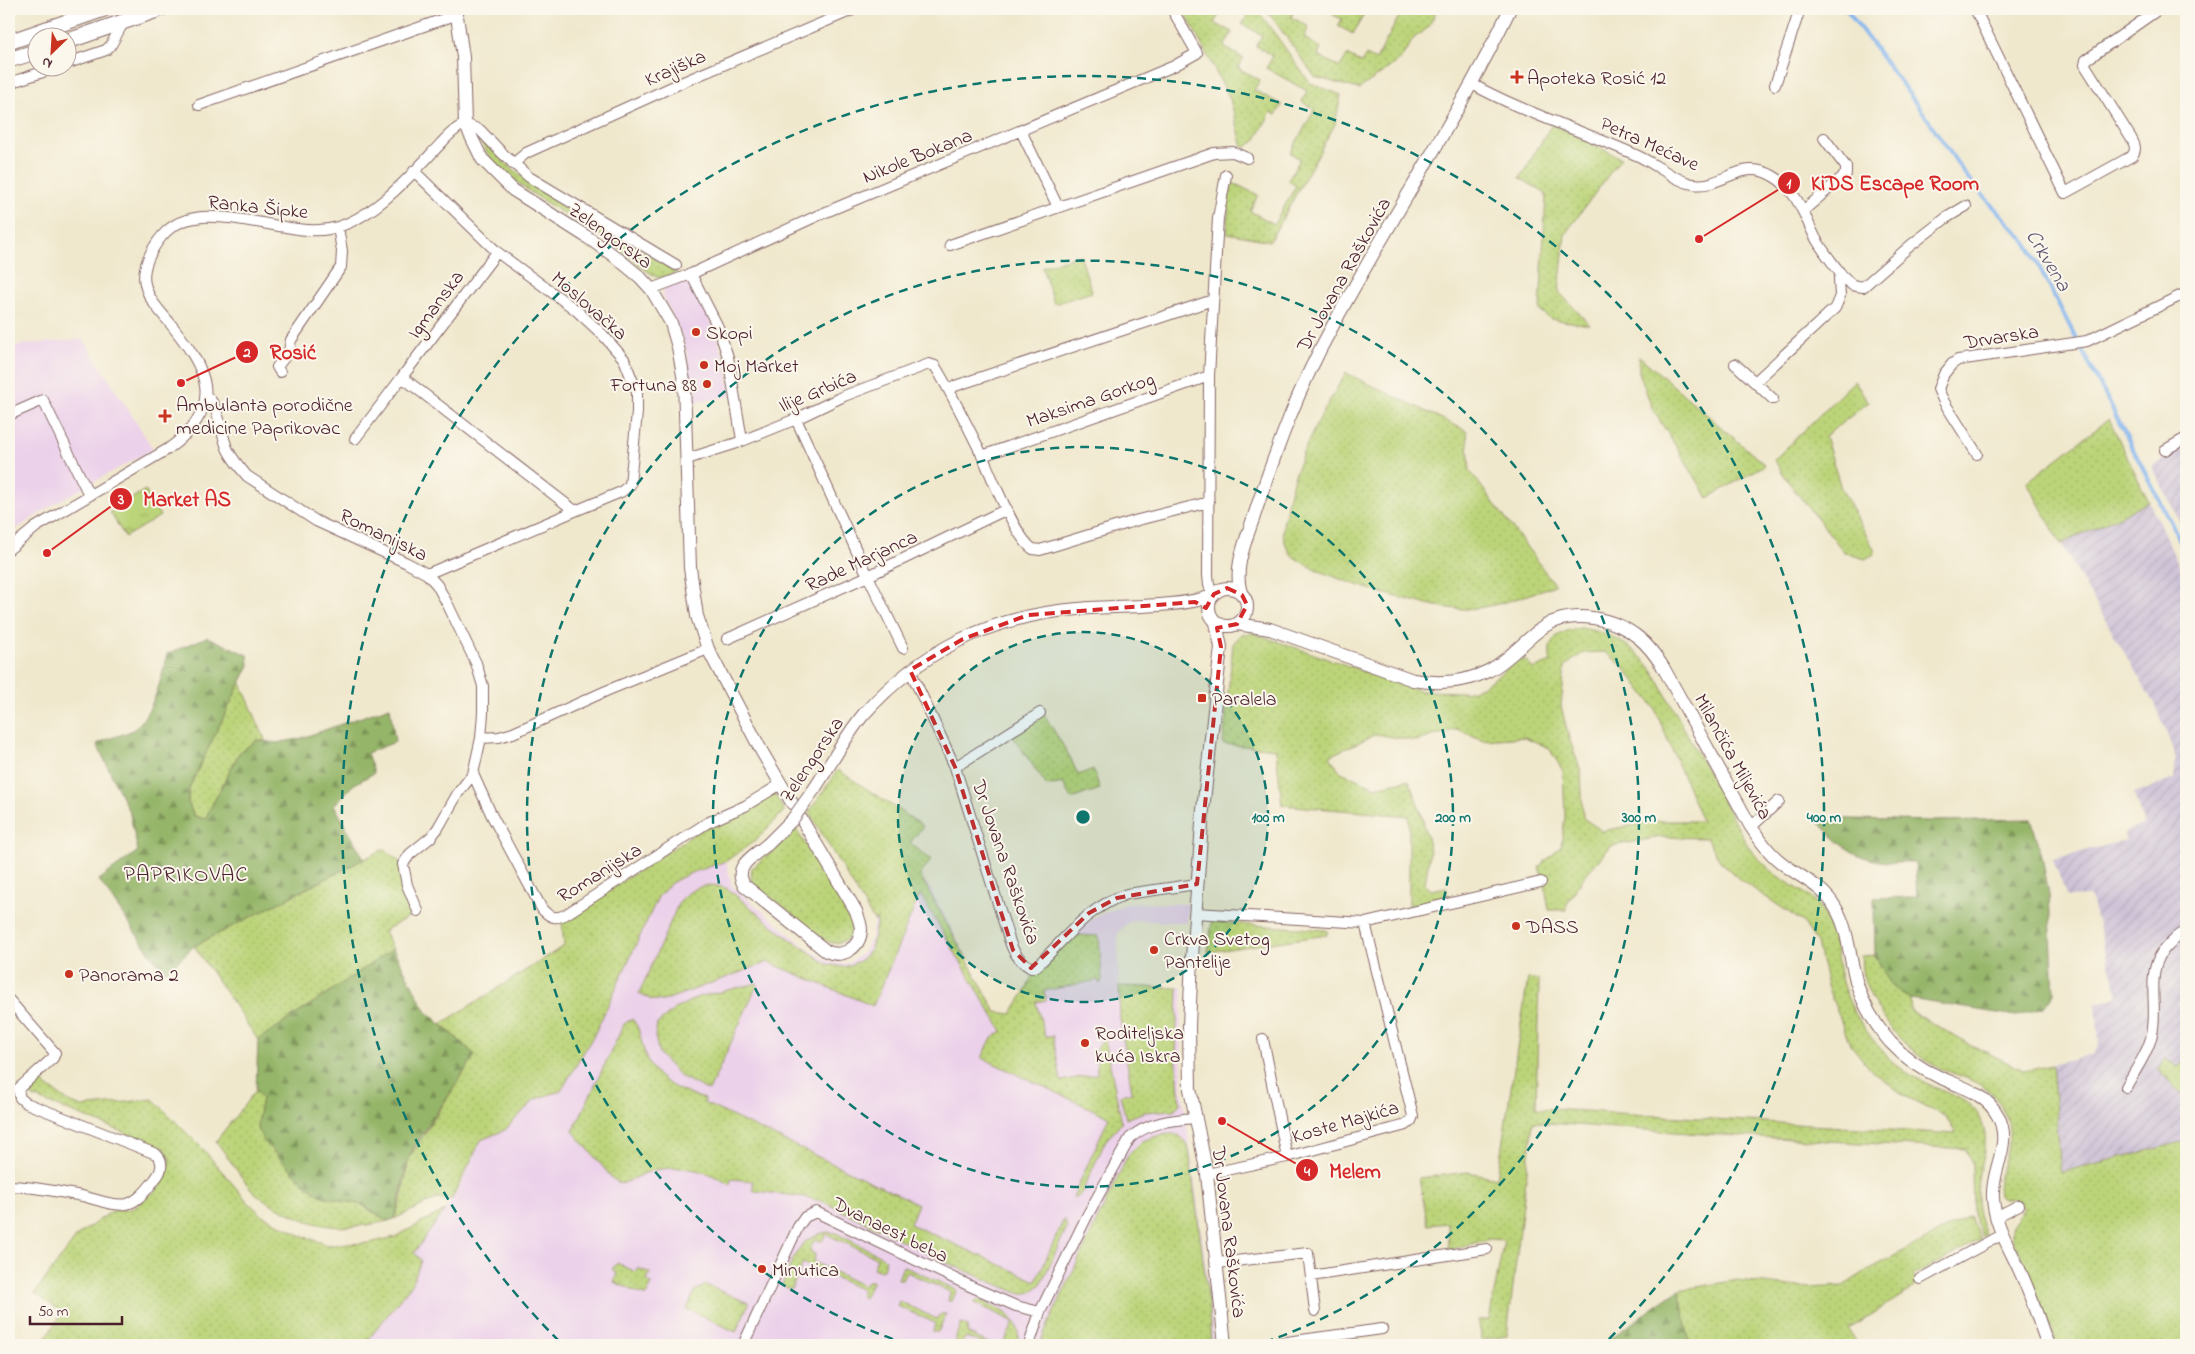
<svg xmlns="http://www.w3.org/2000/svg" width="2195" height="1354" font-family="'Indie Flower',sans-serif">
<defs>
<pattern id="industrial-furrows" width="10" height="10" patternUnits="userSpaceOnUse" patternTransform="scale(1.25)"><rect width="10" height="10" fill="#cbbfd5"/><path d="M-1 1l2-2M0 10L10 0M9 11l2-2" fill="none" stroke="#b0a4b7"/></pattern>
<pattern id="grass-dots" width="8" height="8" patternUnits="userSpaceOnUse" patternTransform="scale(1.25)"><rect width="8" height="8" fill="#bcd479"/><path d="M2 2h.1M6 6h.1" fill="none" stroke="#a3b669" stroke-width="1.8" stroke-linecap="round"/></pattern>
<pattern id="forest-firs" width="22" height="20" patternUnits="userSpaceOnUse" patternTransform="scale(1.25)"><rect width="22" height="20" fill="#95b669"/><path d="M5 1l3.5 6h-7zM16 11l3.5 6h-7z" fill="#7c9357"/></pattern>
<pattern id="park-tufts" width="24" height="20" patternUnits="userSpaceOnUse" patternTransform="scale(1.25)"><rect width="24" height="20" fill="#bcd479"/><path d="M3 7l-1-3M5 7V3M7 7l1-3M15 17l-1-3M17 17v-4M19 17l1-3" fill="none" stroke="#a3b669"/></pattern>
</defs>
<rect width="100%" height="100%" fill="#fbf7ec"/>
<filter id="ink" filterUnits="userSpaceOnUse"><feTurbulence type="fractalNoise" baseFrequency=".02" numOctaves="2"/><feDisplacementMap in="SourceGraphic" scale="10" xChannelSelector="R" yChannelSelector="G"/><feConvolveMatrix kernelMatrix="1 2 1 2 8 2 1 2 1" color-interpolation-filters="sRGB"/></filter>
<filter id="wash" filterUnits="userSpaceOnUse"><feTurbulence type="fractalNoise" baseFrequency=".0096" numOctaves="4" result="noise"/><feDisplacementMap in="SourceGraphic" scale="20" xChannelSelector="R" yChannelSelector="G"/><feGaussianBlur stdDeviation="1.12" result="paint"/><feColorMatrix in="noise" values="0 0 0 0 0 0 0 0 0 0 0 0 0 0 0 0 0 1.4 0 .05"/><feComposite in="paint" operator="in"/></filter>
<g filter="url(#wash)">
<rect width="100%" height="100%" fill="#f0e8cd"/>
<path fill="#ecd1ea" d="M683,281H690L714,328L724,359L731,396L692,403L687,354L681,333L662,295L665,287Z
M83,339L153,449L57,502L9,534V349L22,345Z
M726,861L732,886L809,950L832,962L842,964L850,962L862,954L871,939L874,921L920,874L931,890L996,1012L1011,1014L1025,992L1031,978L1074,933L1095,917L1129,903L1188,904L1187,923L1135,920L1127,923L1118,933L1119,986L1183,988L1181,1024L1182,1089L1211,1306L1214,1345H364L412,1284L414,1253L457,1192L481,1140L505,1130L535,1099L561,1091L595,1033L658,897L671,883L688,874Z"/>
<path fill="url(#industrial-furrows)" d="M2186,446V535L2152,466Z
M2149,502L2186,580V999L2178,1002L2186,1035V1052L2184,1061L2178,1067L2186,1098V1141L2061,1172L2052,1065L2093,1055L2099,1044L2096,1004L2118,996L2090,896L2067,897L2053,859L2127,840L2124,832L2144,825L2134,794L2174,779L2176,759L2159,712L2061,544Z"/>
<path fill="url(#grass-dots)" stroke="#837a52" fill-rule="evenodd" d="M1183,9H1222L1214,23L1232,32L1224,47L1243,58L1238,68L1260,80L1254,90L1282,105L1276,115L1271,112L1255,141L1246,147H1243L1230,99Z
M1239,9H1257L1310,83L1341,95L1335,124L1270,241L1227,233L1229,195L1233,183L1258,195L1250,211L1274,224L1296,186L1288,180L1300,159L1290,153L1315,109L1302,102L1307,91L1266,68L1273,56L1256,46L1262,35L1242,24L1248,14Z
M1266,9H1295L1291,17L1309,27L1304,38L1321,48L1318,56L1340,67L1347,55L1361,63L1366,55L1376,60L1403,9H1435L1436,11L1429,27L1414,38L1400,60L1359,89L1315,77Z
M1336,9H1367L1353,34L1338,26L1342,19L1333,15Z
M1552,124L1621,158L1565,234L1559,292L1590,325L1551,319L1540,311L1546,194L1520,178Z
M480,137L508,165L531,183L677,272C670,275 662,280 655,276C639,267 625,251 609,241C575,218 489,177 480,137Z
M1080,255L1092,292L1054,304L1042,267Z
M1639,356L1765,465L1708,498L1652,408L1639,372Z
M1346,373L1467,431L1470,471L1555,585C1528,595 1497,607 1467,609C1434,611 1321,578 1294,557C1289,554 1283,539 1283,533C1282,526 1285,518 1286,511C1294,461 1320,416 1346,373Z
M1854,381L1869,402L1825,436L1841,488L1876,553L1865,559L1845,553L1792,487L1774,460Z
M2109,419L2149,502L2061,544L2027,482Z
M1581,628C1612,633 1634,646 1653,671L1749,848C1758,859 1768,868 1779,877C1794,887 1814,896 1823,912C1836,933 1835,951 1840,974C1847,1006 1866,1034 1889,1058C1901,1071 1921,1081 1937,1088C1954,1097 1972,1100 1981,1120C1991,1142 1981,1158 1978,1179C1975,1198 1978,1217 1986,1235L1982,1236L1973,1215L1972,1165L1966,1149L1688,1133L1533,1122L1507,1336L1482,1340L1478,1320H1489L1504,1240L1490,1239L1449,1250L1448,1223L1428,1225L1419,1178L1468,1172L1497,1178L1528,978L1539,980L1536,1108L1956,1134L1946,1117L1905,1096L1871,1070L1850,1044L1827,986L1817,943L1803,922L1739,879L1720,861L1706,838L1661,837L1611,846L1582,879L1567,904L1566,910H1549L1545,886L1539,867L1561,847L1565,816L1563,771L1549,748L1525,737L1483,740L1457,729L1416,741L1376,734L1330,756L1339,771L1375,787L1409,780L1423,819L1430,851L1425,884L1431,890L1446,887L1448,898L1409,906V816L1282,805L1276,749L1223,744L1233,644L1242,634L1253,633L1421,691L1466,692L1482,687L1520,659L1527,661L1533,669L1551,662C1545,638 1560,631 1581,628ZM1605,652L1623,666L1654,707L1702,821H1656L1602,831L1583,818L1581,771L1569,738L1561,706L1565,666L1583,653Z
M240,681L266,742L257,740L239,753L205,819L194,816L188,802L189,788Z
M1044,714L1070,757L1078,775L1093,769L1100,789L1071,799L1063,783L1047,786L1011,734Z
M838,770L923,826L910,843L931,860L920,875L996,1012L1011,1014L1025,992L1031,978L1074,933L1078,935L1099,936L1102,979L1100,984L1098,980L1044,991L1046,1000L1036,1002L1045,1036H1053L1061,1081L1097,1074L1096,1053L1099,1044L1105,1040L1122,1123L1106,1140L1082,1192L1077,1198L1073,1197L1109,1117L982,1058L991,1039L1002,1031L920,894L873,1006L768,962L663,1001L652,1000L639,994L679,902C693,886 708,881 728,889L783,934L827,964L844,967L860,961L871,949L877,919L874,921L809,812Z
M774,792L784,811L756,840L726,861L688,874L671,883L658,897L595,1033L561,1091L535,1099L505,1130L481,1140L452,1199H436L394,1219L401,1200L409,1158L475,1055L441,1024L564,946L562,921L702,829Z
M796,829L853,923L849,937C841,944 833,945 824,940L757,886L751,879L752,868L782,843Z
M384,849L400,862L415,913L384,931L393,949L258,1040L194,946Z
M1212,922L1327,930V935L1208,952Z
M1875,955L1891,985L1910,999L1911,1011L1961,1040L2025,1071L2052,1065L2061,1172L2186,1141V1345H2057L2025,1263L2013,1242L2011,1236V1227L2024,1208L2013,1199H2003L1999,1196C1993,1166 2024,1141 2000,1104C1986,1082 1964,1078 1942,1069C1908,1056 1872,1011 1863,975C1861,969 1862,963 1861,956Z
M758,983L709,1091L680,1076L659,1054L655,1036L657,1024L675,1009L698,997Z
M1119,986L1178,988L1176,1054L1180,1104L1174,1110L1144,1112L1126,1119L1120,1095L1132,1092L1120,1019Z
M632,1019C640,1028 640,1036 643,1047C650,1079 677,1091 705,1099L704,1103L918,1204L910,1224L1036,1281L1064,1219L1067,1227L1041,1284L1031,1292L1022,1294L1015,1292L945,1262L824,1202L805,1197L755,1191L753,1190V1181L731,1179L730,1185C706,1169 679,1164 651,1171C640,1174 632,1181 621,1184L613,1179L573,1131L624,1024Z
M2186,1052V1098L2158,1070L2164,1058L2178,1067L2184,1061Z
M37,1079L69,1102L82,1107L153,1099L203,1149L248,1202L262,1215L300,1235L328,1245L369,1243L395,1237L445,1210L414,1253L421,1260L412,1284L364,1345H41L62,1313L35,1293L78,1235L112,1211L132,1209L157,1190L168,1173L170,1158L164,1148L33,1097L27,1088Z
M256,1090L262,1098L257,1126L263,1140L305,1184L322,1196L362,1205L388,1221C346,1230 319,1230 281,1209C271,1204 260,1198 252,1190C239,1175 228,1157 216,1141Z
M1166,1133C1178,1134 1186,1137 1189,1150L1209,1305L1211,1345H1040L1044,1333L1128,1155L1142,1141Z
M1969,1216L1981,1239L1913,1276L1918,1285L1849,1329L1858,1345H1690L1679,1290L1737,1280L1809,1288L1843,1286L1868,1270Z
M827,1232L836,1233L883,1257L886,1260L883,1269L878,1270L873,1268L877,1258L826,1234L822,1241L814,1240L810,1251L815,1254L814,1262L864,1286L867,1281H873L864,1298L860,1295L862,1290L803,1263L791,1290L782,1285C793,1260 797,1238 827,1232Z
M617,1263L636,1272L638,1268L650,1273L647,1281L652,1284L646,1296L614,1282L617,1273L612,1269Z
M903,1266L957,1290L952,1301H948L950,1292L907,1272L902,1279H898Z
M706,1285L749,1303L736,1332L687,1309L695,1291Z
M977,1299C999,1309 1024,1315 1017,1345H1003L1014,1322L975,1303Z
M899,1301L937,1319L941,1314H946L938,1332H933L935,1323L897,1306Z
M961,1324L968,1326L967,1333L992,1345H985L966,1337L961,1344L956,1342L955,1338Z"/>
<path fill="url(#forest-firs)" stroke="#706a4a" d="M207,637L248,655L249,665L189,788L188,802L194,816L205,819L239,753L257,740L276,743L299,739L390,707L395,742L367,753L374,773L353,785L334,805L364,859L194,946L166,972L151,955L99,880L138,851L130,814L97,744C108,738 120,736 131,731C151,720 163,675 167,654Z
M1815,818L1934,821L2031,819L2041,852L2049,894L2054,993L2044,1007L2016,1016L1910,999L1891,985L1875,955L1874,898L1917,897L1915,862C1903,861 1891,863 1879,861C1851,857 1833,838 1815,818Z
M393,949L426,1011L475,1055L414,1147C403,1169 403,1195 394,1219L388,1221L362,1205L322,1196L305,1184L263,1140L257,1126L262,1098L256,1090L258,1040Z
M1679,1290L1690,1345H1601Z"/>
<path fill="url(#park-tufts)" stroke="#837a52" d="M145,490L160,516L125,537L110,512Z"/>
<g fill="none" stroke-linecap="round" stroke-linejoin="round">
<path stroke="#81b4ee" stroke-width="4" d="M1846,9L1927,118L1968,179L2027,243L2186,552"/>
</g>
</g>
<g filter="url(#ink)">
<g fill="none" stroke-linecap="round" stroke-linejoin="round">
<defs>
<path id="minor" d="M1975,9L2065,193L2132,156C2137,149 2135,145 2131,138L2085,65L2086,60L2159,9
M68,63L106,50L111,45L124,21
M9,83L55,68
M1472,84C1522,112 1583,131 1636,155C1653,162 1675,181 1693,184C1722,189 1741,157 1773,176C1797,190 1803,213 1815,237C1822,250 1832,262 1841,274L1839,279L1840,296L1835,308L1755,382
M1775,85L1800,9
M199,105L458,14
M1021,131L1058,207
M513,164L526,153L683,82L855,9
M414,171L497,252L576,310L603,335L624,359L637,392V412L630,485L621,492L575,511
M1803,211L1846,174V167L1824,138
M950,245L1214,153L1233,152L1247,158
M691,274L718,327L728,357L742,440
M1841,274L1852,285L1863,287L1911,245L1946,218L1966,206
M651,289L691,274L819,215L1174,66L1197,53L1172,9
M1735,364L1773,399
M280,372L277,367L289,351L291,340L341,267L342,251L338,227
M402,377L497,252
M949,388L1213,300
M206,396C219,403 221,436 228,450C233,460 240,468 247,476L316,521L407,563L427,574L437,585L448,605L476,663L483,686V713L481,738L473,774L458,793L438,828L431,837L410,854L403,864L407,885L418,911
M9,415L43,400L89,495
M796,419L868,576L903,648
M355,439L402,377L575,511L427,574
M2165,450L2186,438
M1977,454L1944,402L1938,389L1944,374L1952,364L1958,360L2087,341L2186,293
M982,456L1209,376
M687,459L737,443L796,419L844,396L929,364L935,366C952,394 967,425 982,455C991,475 1016,539 1033,549L1040,550L1138,520L1209,502
M9,549L36,527L168,449C227,406 208,370 169,322C160,311 148,299 145,284C141,268 152,248 162,236C198,192 282,238 329,229C368,222 405,182 431,154C442,143 451,130 465,124L480,130L502,153L529,177L676,265
M1213,595L1209,585L1208,575L1209,376L1218,218L1226,175
M727,639L868,576L1007,509
M910,670L955,767L1010,942C1014,954 1020,961 1031,968L1037,966C1067,937 1086,908 1127,894L1197,884
M481,738L499,737L513,733L606,691L708,649
M955,767L1040,713
M473,774L492,816L542,909C550,918 557,920 568,913L707,823L745,806L781,784
M1751,827L1779,801
M1195,913L1365,923L1541,882
M9,1000L55,1053L53,1058L18,1089L20,1098L26,1103L156,1154C164,1161 162,1171 156,1178C149,1187 139,1201 127,1204C114,1207 95,1199 82,1196C58,1192 33,1186 9,1186
M1263,1039L1287,1157
M2126,1087C2135,1070 2148,1053 2152,1034C2159,1003 2143,970 2168,945C2174,939 2178,934 2186,931
M1207,1174L1287,1157L1406,1125L1411,1121L1413,1116L1365,923
M1996,1217L2019,1205
M1217,1263L1308,1253L1315,1311
M1311,1276L1487,1249
M1920,1279L2003,1234
M743,1345L798,1227L805,1217L816,1212L972,1287L1016,1306L1040,1312L1087,1216L1130,1138C1148,1122 1172,1120 1195,1118
M1029,1345L1040,1312
M1265,1345L1382,1329"/>
<path id="tertiary" d="M456,9L463,57L465,124L482,159L513,190L587,237L617,258L640,277L651,289L671,323L678,347L684,381L690,568L697,616L708,649L721,674L762,752L792,803
M1209 607a19 19 0 1 1 38 0a19 19 0 1 1-38 0Z
M1242,595C1231,568 1249,534 1257,507C1278,445 1299,387 1331,329C1389,221 1457,119 1510,9
M1216,623L1221,647L1203,810L1192,958L1189,1026L1190,1089L1207,1174L1225,1345
M1237,624L1270,629L1413,680C1438,684 1465,683 1488,671C1510,660 1525,639 1545,626C1573,609 1615,618 1639,638C1649,646 1656,656 1663,667L1751,827C1759,838 1766,850 1777,859C1796,876 1822,884 1835,907C1847,926 1848,947 1853,968C1858,996 1872,1021 1890,1042C1904,1057 1921,1069 1939,1077C1961,1087 1986,1093 1998,1116C2013,1145 1991,1168 1993,1197C1994,1226 2012,1251 2023,1278C2033,1300 2039,1323 2048,1345
M815,788C831,764 845,737 863,715C921,650 991,616 1078,609C1120,605 1173,609 1213,596
M768,844C755,855 732,866 744,885L826,951C842,959 860,948 861,930C861,923 858,918 856,911L802,820"/>
<path id="primary" d="M68,41L160,9
M9,42L104,9
M9,60L38,51"/>
</defs>
<use href="#minor" stroke="#846564" stroke-width="12"/>
<use href="#tertiary" stroke="#846564" stroke-width="14"/>
<use href="#primary" stroke="#846564" stroke-width="17"/>
<use href="#minor" stroke="#fff" stroke-width="10"/>
<use href="#tertiary" stroke="#fff" stroke-width="12"/>
<use href="#primary" stroke="#fff" stroke-width="15"/>
<defs>
<path id="tertiary-bridge" d="M768,844L792,820L815,788"/>
</defs>
<use href="#tertiary-bridge" stroke="#846564" stroke-width="14" stroke-linecap="butt"/>
<use href="#tertiary-bridge" stroke="#fff" stroke-width="12"/>
</g>
</g>
<path fill="none" stroke="#d62828" stroke-width="4" stroke-dasharray="10 6" stroke-linejoin="round" d="M1227,588L1242,595L1247,605L1237,624L1217,628L1221,647L1197,884L1117,898L1089,913L1031,968L1013,950L955,767L910,670L963,639L1028,615L1195,602L1206,608L1214,594Z"/>
<circle cx="1083" cy="817" r="185" fill="#0f766e" fill-opacity=".12"/>
<g fill="none" stroke="#0f766e" stroke-width="2.5" stroke-dasharray="9 6">
<circle cx="1083" cy="817" r="185"/>
<circle cx="1083" cy="817" r="370"/>
<path d="M907 1344A556 556 0 1 1 1259 1344"/>
<path d="M559 1341A741 741 0 1 1 1607 1341"/>
</g>
<g fill="#c8321e" stroke="#fbf7ec" stroke-width="2">
<path d="M1514.5 69.5h5v5h5v5h-5v5h-5v-5h-5v-5h5z"/>
<circle cx="696" cy="332" r="5"/>
<circle cx="704" cy="365" r="5"/>
<circle cx="707" cy="384" r="5"/>
<path d="M162.5 408.5h5v5h5v5h-5v5h-5v-5h-5v-5h5z"/>
<rect x="1197" y="693" width="10" height="10" rx="2.5"/>
<circle cx="1516" cy="926" r="5"/>
<circle cx="1154" cy="950" r="5"/>
<circle cx="69" cy="974" r="5"/>
<circle cx="1085" cy="1043" r="5"/>
<circle cx="762" cy="1269" r="5"/>
</g>
<g text-anchor="middle" stroke-width="4" stroke-linejoin="round" paint-order="stroke">
<g font-size="20" fill="#4a1f2b" stroke="#fbf7ec">
<text transform="translate(675 67) rotate(-24)" y="7">Krajiška</text>
<text transform="translate(1650 143) rotate(24)" y="7">Petra Mećave</text>
<text transform="translate(917 155) rotate(-22)" y="7">Nikole Bokana</text>
<text transform="translate(258 206) rotate(6)" y="7">Ranka Šipke</text>
<text transform="translate(611 235) rotate(36)" y="7">Zelengorska</text>
<text transform="translate(1343 274) rotate(-61)" y="7">Dr Jovana Raškovića</text>
<text transform="translate(435 304) rotate(-53)" y="7">Igmanska</text>
<text transform="translate(590 305) rotate(41)" y="7">Moslovačka</text>
<text transform="translate(2001 336) rotate(-9)" y="7">Drvarska</text>
<text transform="translate(817 390) rotate(-23)" y="7">Ilije Grbića</text>
<text transform="translate(1090 399) rotate(-19)" y="7">Maksima Gorkog</text>
<text transform="translate(384 534) rotate(26)" y="7">Romanijska</text>
<text transform="translate(861 560) rotate(-25)" y="7">Rade Marjanca</text>
<text transform="translate(1734 756) rotate(61)" y="7">Milančića Miljevića</text>
<text transform="translate(811 759) rotate(-56)" y="7">Zelengorska</text>
<text transform="translate(1007 862) rotate(71)" y="7">Dr Jovana Raškovića</text>
<text transform="translate(599 872) rotate(-32)" y="7">Romanijska</text>
<text transform="translate(1345 1121) rotate(-16)" y="7">Koste Majkića</text>
<text transform="translate(891 1229) rotate(26)" y="7">Dvanaest beba</text>
<text transform="translate(1230 1232) rotate(83)" y="7">Dr Jovana Raškovića</text>
</g>
<g font-size="20" fill="#4a1f2b" stroke="#fbf7ec" text-anchor="start">
<text x="1527" y="84">Apoteka Rosić 12</text>
<text x="706" y="339">Skopi</text>
<text x="714" y="372">Moj Market</text>
<text x="697" y="391" text-anchor="end">Fortuna 88</text>
<text x="176" y="411">Ambulanta porodične<tspan x="176" dy="23">medicine Paprikovac</tspan></text>
<text x="1212" y="705">Paralela</text>
<text x="1526" y="933">DASS</text>
<text x="1164" y="945">Crkva Svetog<tspan x="1164" dy="23">Pantelije</tspan></text>
<text x="79" y="981">Panorama 2</text>
<text x="1095" y="1039">Roditeljska<tspan x="1095" dy="23">kuća Iskra</tspan></text>
<text x="772" y="1276">Minutica</text>
</g>
<g font-size="21" font-style="italic" fill="#5d536f" stroke="#fbf7ec">
<text transform="translate(2049 260) rotate(59)" y="7">Crkvena</text>
</g>
<g font-size="22" letter-spacing="1" fill="#4a1f2b" stroke="#fbf7ec">
<text x="186" y="881">PAPRIKOVAC</text>
</g>
</g>
<circle cx="1083" cy="817" r="8" fill="#0f766e" stroke="#fbf7ec" stroke-width="2.5"/>
<g font-size="15" text-anchor="middle" font-weight="bold" fill="#0f766e" stroke="#fbf7ec" stroke-width="4" stroke-linejoin="round" paint-order="stroke">
<text x="1268" y="822">100 m</text>
<text x="1453" y="822">200 m</text>
<text x="1639" y="822">300 m</text>
<text x="1824" y="822">400 m</text>
</g>
<path fill="none" stroke="#d62828" stroke-width="2" d="M1699 239L1789 183M181 383L247 352M47 553L121 499M1222 1121L1307 1170"/>
<g fill="#d62828" stroke="#fbf7ec" stroke-width="2">
<circle cx="1699" cy="239" r="5"/>
<circle cx="181" cy="383" r="5"/>
<circle cx="47" cy="553" r="5"/>
<circle cx="1222" cy="1121" r="5"/>
<circle cx="1789" cy="183" r="12"/>
<circle cx="247" cy="352" r="12"/>
<circle cx="121" cy="499" r="12"/>
<circle cx="1307" cy="1170" r="12"/>
</g>
<g font-size="15" text-anchor="middle" font-weight="bold" fill="#fff">
<text x="1789" y="188">1</text>
<text x="247" y="357">2</text>
<text x="121" y="504">3</text>
<text x="1307" y="1176">4</text>
</g>
<g font-size="21" text-anchor="middle" font-weight="bold" fill="#d62828" stroke="#fbf7ec" stroke-width="4" stroke-linejoin="round" paint-order="stroke">
<text x="1895" y="190">KiDS Escape Room</text>
<text x="293" y="359">Rosić</text>
<text x="187" y="506">Market AS</text>
<text x="1355" y="1178">Melem</text>
</g>
<rect width="2195" height="1354" fill="none" stroke="#fbf7ec" stroke-width="30"/>
<g transform="translate(52 52) rotate(205)"><circle r="24" fill="#fbf7ec" stroke="#b4a19f"/>
<path d="M0-4L9 19L0 12L-9 19Z" fill="#c8321e"/>
<text y="-8" font-size="14" font-weight="bold" text-anchor="middle" fill="#4a1f2b">N</text>
</g>
<path d="M30 1316v8h92v-8" fill="none" stroke="#4a1f2b" stroke-width="2.5"/>
<text x="38" y="1316" font-size="15" fill="#4a1f2b" stroke="#fbf7ec" stroke-width="4" paint-order="stroke">50 m</text>
</svg>
